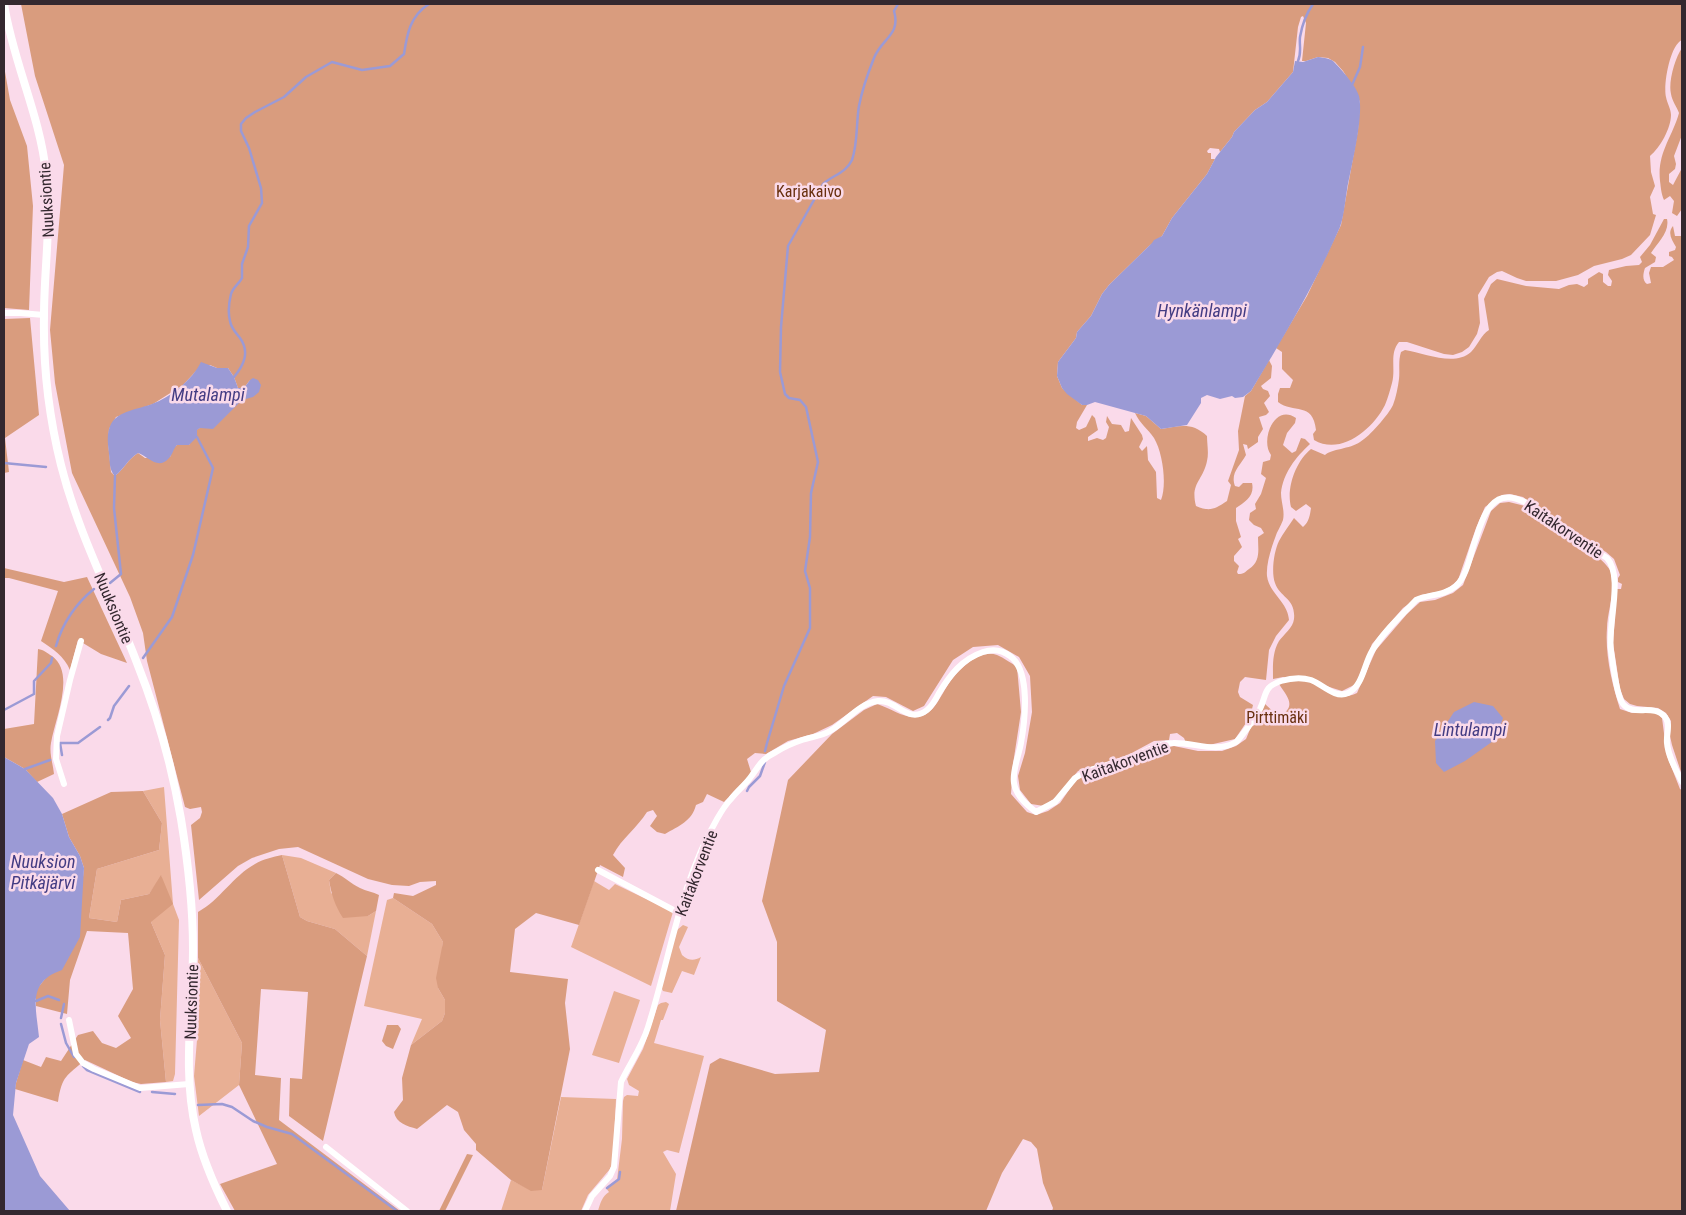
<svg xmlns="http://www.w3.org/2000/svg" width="1686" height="1215" font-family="'Roboto Condensed',sans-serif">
<rect width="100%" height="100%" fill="#fadaea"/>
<path fill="#e8af94" d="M164,787L173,904L179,920L175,1074L173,1081L166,1082L160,1020L165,955L151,922L162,876L149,894L121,900L117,922L89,918L97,869L159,850L162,823L143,791Z
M282,855L301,858L336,873L329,880L331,893L368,916L376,911L367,956L335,929L307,921L300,917Z
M594,881L609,890L615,884L673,912L651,986L571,947Z
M393,898L432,924L443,942L438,988L445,1000V1013L442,1021L411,1045L422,1019L364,1006L387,900Z
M683,925L688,927L679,947L682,955C689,961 694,961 701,957L694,975L682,971L672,993L663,991L661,987L677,930Z
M198,958L242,1043L239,1085L199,1116L194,1076L198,1028L197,1001Z
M614,991L640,1000L619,1063L592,1055Z
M666,1002L669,1004L663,1020H661L654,1043L704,1056L679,1153L667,1150L663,1152L676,1174L670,1211H598C600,1204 602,1196 609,1192L606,1188L617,1180L622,1139L623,1101L624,1097L627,1095L638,1096L639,1091L629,1085L627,1079L643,1049L658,1005L661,1003Z
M561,1097L616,1099L613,1162L610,1169L588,1195L581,1211H501L511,1180L531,1190H542Z"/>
<path fill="#d99c7e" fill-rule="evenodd" d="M21,4H1682V40C1670,45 1663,85 1666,97C1667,103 1671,109 1671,115C1671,128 1660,148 1650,156L1651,172L1655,186L1650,197L1653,214L1656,215L1650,235L1631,255L1622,259L1594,266L1578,275L1556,281H1526L1517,278L1502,271L1497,272L1489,277L1478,295L1480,323L1477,334L1469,347L1462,352L1453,355L1444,354L1407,342H1399C1389,354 1396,368 1392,383C1390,390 1388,398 1385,405C1373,429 1341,456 1314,440L1313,434L1316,430C1313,401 1293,414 1278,402V394L1280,388H1290L1293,380L1282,369V352L1276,348L1307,296L1341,225L1358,130L1360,102L1352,85L1343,71L1335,62L1328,58L1318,57L1306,61H1302L1306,23L1303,16L1301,17L1298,27L1293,72L1267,102L1255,110L1234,132L1232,137L1220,152L1219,149L1210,148L1207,151L1208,153H1211V159H1215L1207,174L1172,218L1162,236L1149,246L1109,285L1102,294L1091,316L1077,332L1076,338L1058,362L1057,376L1062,388L1082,405H1087L1077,422L1076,428L1079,430L1086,427L1092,415L1095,418L1098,430L1088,437V441L1097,438L1103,440L1106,438L1109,427L1106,422L1107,416L1112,424L1121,425L1125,432L1129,431L1131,418L1142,435L1143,439L1139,447L1142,451L1147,446L1148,460L1156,472L1157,498L1161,500C1167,485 1163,453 1154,438C1148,429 1140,424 1135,413L1146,416L1161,429C1180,426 1192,422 1207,436C1207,444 1209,453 1207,461C1203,481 1190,483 1196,506C1210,512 1215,509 1227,501L1231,485L1228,481L1239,450L1238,431L1245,396L1251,391L1269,360L1272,366L1271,378L1261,386L1263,389L1268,391L1270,396L1264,403L1269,412L1266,415L1259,417L1263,429L1258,437V442L1248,449L1247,445L1243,444L1246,455C1240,466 1230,473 1235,486L1239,487L1243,483H1252C1255,496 1245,502 1236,508V521L1241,537L1238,539L1242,547L1234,556V561L1239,566L1237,572L1238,574C1244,574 1245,572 1249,569C1261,561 1258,550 1258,537L1264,533L1261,528L1254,525L1249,520L1250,513L1256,509L1255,504L1261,494L1266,478L1261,474L1263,462L1270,460L1271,455C1260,441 1274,403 1296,418L1295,423L1287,433L1283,445L1292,453L1296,451L1301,438L1305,439L1310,444C1296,457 1283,473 1281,493C1281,502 1285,511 1283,520C1281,526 1277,531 1275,538C1271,549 1266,564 1267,576C1269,593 1288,602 1289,620L1276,636L1269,650L1266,680L1245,677L1240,682L1238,692L1240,697L1253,705L1250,717L1235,739L1209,745L1186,743L1184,738L1177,733L1170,734L1169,740L1154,741L1128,755L1078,771L1056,797L1044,806L1031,804L1020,790L1018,776L1025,753L1032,712L1030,676L1019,657L998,645L973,647L953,660L924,706L913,711L886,697L873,696L832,725L813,734L788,741L766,754L755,753L747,759L751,772L748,777L724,802L707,794L703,802L696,805C692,821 679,826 665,834L657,832L650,826L657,816L653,810L647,812C637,828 622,838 613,855L625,868L623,877L600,865L579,925L536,913L515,929L510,972L568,979L565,1003L570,1049L542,1190L531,1191L511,1180L476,1150V1144L464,1130L458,1112L447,1105L417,1129C407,1126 396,1123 394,1112L403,1100L402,1078L411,1045L442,1021L445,1013V1000L438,988L436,978L443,942L432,924L393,898L394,893L413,896L436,885V881L420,882L409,886L392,885L368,879L298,847L279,849L252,858L238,866L199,900L191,825L200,818L202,812L201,807L190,809L185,807L147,661L143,633L130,597L72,473L55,383L50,330L64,165L35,76ZM210,365L217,368H228L234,377L238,388H244L250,380L242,400L227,413L196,430L189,445H177L174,447L170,457L145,458L138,453C128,459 124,469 115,476L111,472L108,442L109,429L116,417L153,404L183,385L197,370Z
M1682,48V135L1674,156L1676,164L1675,169L1669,174V182L1673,185L1682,168V209L1677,216L1672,213L1674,201L1670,196L1664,200C1661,193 1661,188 1660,181C1657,153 1672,138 1679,113C1677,107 1672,101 1671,94C1668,82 1675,58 1682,48Z
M4,66L10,100L27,146L33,206L29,310L4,308Z
M1664,219H1667C1670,232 1657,243 1651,253L1656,257L1655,262L1645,268C1643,274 1642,280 1647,284L1651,283L1649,273L1651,267H1663L1674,260L1672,257L1669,256V252L1675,250L1676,247C1672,240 1667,233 1673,226L1675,236H1682V775L1672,745L1670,736L1671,721L1666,713L1658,708L1637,706L1630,704L1624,699L1620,689L1613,643L1617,589H1621L1622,584L1618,582V578L1620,575L1614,559L1606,552L1578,538L1523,497L1510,494L1502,495L1485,507L1476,528L1458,580L1451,586L1442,591L1421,595L1403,608L1372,644L1356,684L1342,691L1323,685L1283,677L1273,679C1273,666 1272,653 1279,641C1284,634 1293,628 1294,619C1296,598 1280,598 1275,583C1271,572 1274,551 1279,541C1283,533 1289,526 1294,518L1303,527C1309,522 1310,515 1311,508L1306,504L1296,511L1291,507C1286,488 1296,461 1311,449L1325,455C1331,449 1350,449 1360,442C1369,437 1389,414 1393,405C1396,397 1398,387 1399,379C1400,370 1398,361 1401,352L1405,350C1425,353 1454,367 1471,352C1478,345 1481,335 1489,330L1484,299L1491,284L1497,279L1526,286L1559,289L1569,285L1577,284L1584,287L1588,284V279L1599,272L1603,274V282L1608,286H1611L1612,281L1608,275L1609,270L1626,266L1639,265L1642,262L1640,257L1650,245Z
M30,318L39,415L5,438L9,472L4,473V319Z
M1509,502L1525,506L1594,553C1600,559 1609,566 1612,574C1616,589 1607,613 1607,628C1605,655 1612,684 1620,709L1632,713H1656L1662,718L1667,756L1680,789L1682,790V1211H1052L1053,1208L1043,1183L1037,1149L1031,1142L1023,1139L1002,1173L986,1211H676L710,1064L720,1058L775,1074L819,1072L826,1030L777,1001V942L762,901L788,780L832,734L864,710L877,704C891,708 902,718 917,717C935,716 942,691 952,679C962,667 980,649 997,655C1004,658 1011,663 1017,667L1021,712L1013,764L1011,794L1027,812L1036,815L1048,811L1060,803L1076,780L1091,772L1135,759L1155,750L1174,746L1198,751H1222L1236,746L1246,739L1251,727L1260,722L1259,716L1265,704L1279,717C1297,706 1288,698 1279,684C1286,682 1295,680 1302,681C1325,683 1330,705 1357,693L1376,650L1407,614L1420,602L1435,600L1453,593L1463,585L1491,511L1500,503Z
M4,568L64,582L87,577L127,663L101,654L78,640L70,670C64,656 53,649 41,641L58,591L9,578H4Z
M38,649C44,650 47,653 52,656C76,673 55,719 51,743C49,753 53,764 54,774L37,782L25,769L4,757V729L34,724Z
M143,791L162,823L159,850L97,869L89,918L117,922L121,900L149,894L161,875L173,904L151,922L165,955L160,1020L166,1082L141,1084L132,1082L85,1060C67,1076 62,1075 58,1102L15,1089L16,1083L23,1060L41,1067L46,1057L61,1061L78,1035L93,1031L102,1043L116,1048L131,1038L118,1016L133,989L128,933L87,931L70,980L67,1014L36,1006V990L49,974L82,886L84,868L80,856L69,837L62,814L111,792Z
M282,855L300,917L307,921L335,929L367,956L323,1141L289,1116L290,1078L302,1079L308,992L261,989L255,1075L281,1078L279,1120L400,1211H235L220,1184L277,1164L239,1085L242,1043L198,958V912C220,900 233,876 255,864C263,859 273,857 282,855Z
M336,873C345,877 351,884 360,888C366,891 373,892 379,895L376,911L368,916L343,918C335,906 331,893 329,880Z
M387,1025H398L401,1029L393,1049L386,1046L382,1041Z
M467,1154L473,1155L445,1211H439Z"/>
<path fill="#9b9ad5" d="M1318,57C1324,58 1331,58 1335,63C1342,70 1356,86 1359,96C1364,117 1351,167 1347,190C1345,202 1344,216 1340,227C1315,285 1283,338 1251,391L1243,397L1235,398L1232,396L1220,399L1207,395L1201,398V403L1187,425L1161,429L1146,416L1095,402L1087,405H1082L1067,394L1062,388L1057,376L1058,362L1076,338L1077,332L1091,316L1102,294L1109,285L1152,243L1154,240L1162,236L1172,218L1207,174L1216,157L1232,137L1234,132L1255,110L1267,102L1293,72L1295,61L1303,62Z
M201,362L217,368H228L234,377L238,388H244L250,380L253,378L258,380L261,385L259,392L253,397L242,400L213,429L200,428L197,430V437L189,445H177C173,449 173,454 169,458C158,471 148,456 138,453C128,459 124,469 115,476C109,470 110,462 109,454C108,445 106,433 111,424C118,411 139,409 152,404C171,397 192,380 201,362Z
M1474,702L1493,706L1503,718L1496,739L1465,761L1444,772L1436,763L1435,741L1454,712Z
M4,757L25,769L53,798L62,814L69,837L80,856L84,868L80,937L62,970C27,982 36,1007 39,1037L29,1044L16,1083L13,1115L40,1176L70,1211H4Z"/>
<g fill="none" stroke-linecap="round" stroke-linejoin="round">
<path stroke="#9b9ad5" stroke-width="2.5" d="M1298,61C1302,52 1299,45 1300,37C1302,25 1306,14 1313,4
M1352,85L1360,67L1363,47
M234,377C244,365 250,352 240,338C236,333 231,328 230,321C228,313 229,302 231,294C233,287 239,284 242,278V264L248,247L249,226L262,203L261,188L249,148L241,131V124L246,118L255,112L284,97L306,77L332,62L362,70L390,66L404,54C407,34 410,16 429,4
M4,463L46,467
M110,583L121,574L114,508L115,476
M56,646C62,624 76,603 94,589
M143,658L172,617L193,555L213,468L197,437
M4,710L34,694V681L51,663L52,658
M108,720L110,718L114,706L129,686
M765,751L767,743L784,686L810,628V588L805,571L810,537L811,493L818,462L806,407L800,400L789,398L785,394L780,372L781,327L788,246L823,184C833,175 846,173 852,160C858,143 856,123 859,106C862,90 868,73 874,58C882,38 901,35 894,11L898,4
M62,755L60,743H78L100,727
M25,769L50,760
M747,791L749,787L760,776L765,762
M684,914L686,907
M36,1001L48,996L59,1000
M61,1018L64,1004
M61,1024L66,1043L74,1057
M83,1066L87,1070L140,1092
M152,1092L175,1094
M198,1105L222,1104L232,1107L253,1121L267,1127L292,1134L397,1211
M607,1188L619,1179L620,1172"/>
<path stroke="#fff" stroke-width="6" d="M4,313H20L44,315
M64,784L56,759L57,736L70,680L81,641
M598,870L679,913
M69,1020L76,1054L83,1063L94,1069L140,1088L189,1084
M326,1147L407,1211
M585,1211L592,1196L610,1176L614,1167L621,1082C630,1063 642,1047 648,1027C670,958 680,883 717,819C721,812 725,805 731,799C737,791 745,785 750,778C760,765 760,760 776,752C784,747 793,743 802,740C811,737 822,736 830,731C846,722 859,703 878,701C896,699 908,725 927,710C932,706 936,699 939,693C950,675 962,659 983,652C992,649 1002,650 1010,656C1031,671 1025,721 1021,743C1019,755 1012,771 1014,783C1016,796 1027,805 1036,812L1055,802L1075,778L1087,771C1103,766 1121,762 1137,755C1149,750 1159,743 1173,743C1194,742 1216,754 1236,742C1239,740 1258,714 1260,709C1267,694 1263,687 1281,681C1291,678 1301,677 1311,680C1322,684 1335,699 1348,693C1363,686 1364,664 1372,651C1383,632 1401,616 1416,600C1429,594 1444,596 1456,586C1467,576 1470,555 1475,541C1480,527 1486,502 1503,498C1524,493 1552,522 1568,534C1581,542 1594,550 1607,558C1624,577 1607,625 1611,651C1613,663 1616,695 1623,704C1633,717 1654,703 1665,717C1671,724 1666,734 1667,743C1668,756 1676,770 1682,782"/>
<path stroke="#fff" stroke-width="8" d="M4,4C13,62 40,115 46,173C52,221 44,268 44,316C43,366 49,417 61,465C79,536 111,595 137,663C157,713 172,766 181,819C188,862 193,906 193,949C193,1009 182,1071 196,1130C202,1158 214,1185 227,1211"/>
</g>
<g text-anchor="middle" stroke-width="5" stroke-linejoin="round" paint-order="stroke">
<g font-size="16" fill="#682f0e" stroke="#fadaea">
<text x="809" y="197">Karjakaivo</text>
<text x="1277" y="723">Pirttimäki</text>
</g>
<g font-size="16" fill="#34282f" stroke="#fadaea">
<text transform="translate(46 200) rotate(-93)" y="6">Nuuksiontie</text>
<text transform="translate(1564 529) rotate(34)" y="6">Kaitakorventie</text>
<text transform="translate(114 608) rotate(67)" y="6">Nuuksiontie</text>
<text transform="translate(1125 761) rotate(-20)" y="6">Kaitakorventie</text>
<text transform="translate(696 873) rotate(-69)" y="6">Kaitakorventie</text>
<text transform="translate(191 1002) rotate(-88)" y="6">Nuuksiontie</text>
</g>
<g font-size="18" font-style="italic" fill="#433c83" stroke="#fadaea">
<text x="1202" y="317">Hynkänlampi</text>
<text x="208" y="401">Mutalampi</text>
<text x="1470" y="736">Lintulampi</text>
<text x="43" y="868">Nuuksion<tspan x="43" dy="21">Pitkäjärvi</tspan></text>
</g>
</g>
<rect width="1686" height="1215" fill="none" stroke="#34282f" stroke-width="10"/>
</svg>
